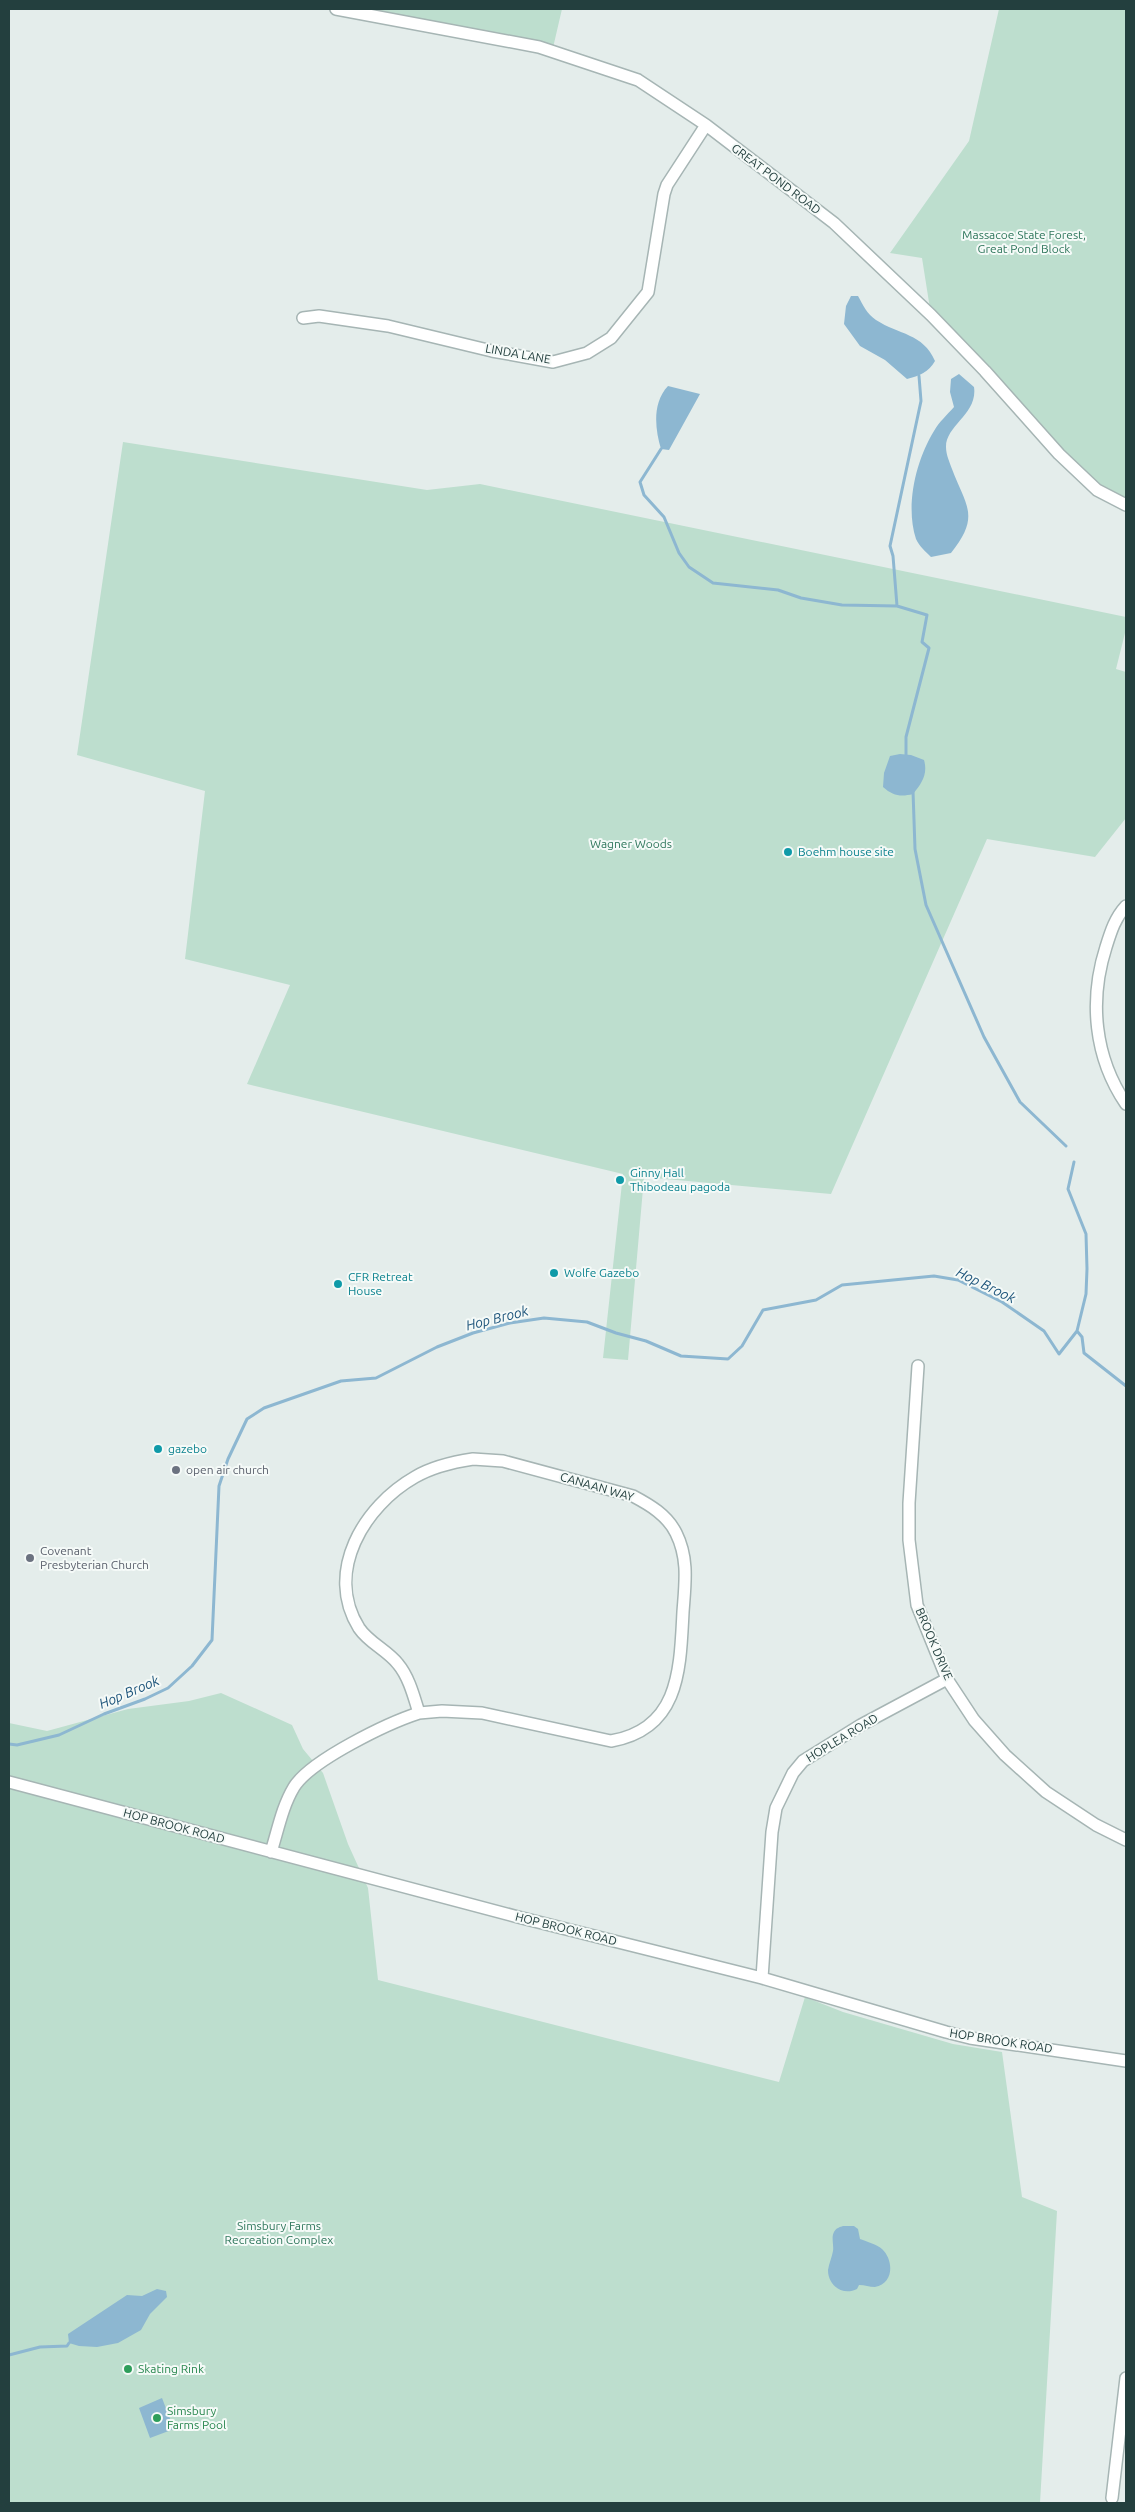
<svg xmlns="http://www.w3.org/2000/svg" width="1135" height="2512" font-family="Ubuntu,sans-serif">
<rect width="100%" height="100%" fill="#e4edeb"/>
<path fill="#bddece" d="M336,9H562L552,52Z
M999,9H1126V505L1097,490L931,315L922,258L890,253L969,141Z
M123,442L427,490L480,484L1126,617V629L1116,669L1126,672V818L1095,857L987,839L831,1194L644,1177L628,1360L603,1358L623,1174L247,1084L290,985L185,959L205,791L77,755Z
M221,1693L292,1725L303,1749L323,1773L348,1844L368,1888L378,1980L779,2082L805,1997L843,2012L953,2044L1002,2052L1022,2197L1057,2211L1040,2503H9V1723L47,1731L128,1709L189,1701Z"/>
<path fill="#8db7d1" d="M851,296H858C863,305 867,314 876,320C899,335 923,333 935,361C929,372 919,376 907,379L885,360L860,346L844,324L846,306Z
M959,374L974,387C978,414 946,425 946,447C946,455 950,463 952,469C967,508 980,516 951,553L931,557C926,552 919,546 916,539C905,506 916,460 934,431C939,422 947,415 954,407L950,392L951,379Z
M668,386L700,394L669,450L661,449C655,429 652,403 668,386Z
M900,754L911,755L924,760C928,774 922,783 913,794C901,797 893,796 883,787L884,773L890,756Z
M843,2226H854L858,2229L860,2239C865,2241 878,2245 882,2249C894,2260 894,2284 875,2287C869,2287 865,2285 859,2285L857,2289C843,2296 828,2286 828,2270C829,2263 832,2257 833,2251C834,2245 831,2237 834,2232C836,2228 840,2227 843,2226Z
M157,2289L166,2291L167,2297L150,2314L141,2330L118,2343L97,2347L79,2346L69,2343L68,2334L127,2295L142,2296Z
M162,2398L174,2429L150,2438L139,2408Z"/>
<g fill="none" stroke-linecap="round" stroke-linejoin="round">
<path stroke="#8db7d1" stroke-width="3" d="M661,449L640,482L644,495L664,517L679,553L689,567L713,583L778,590L801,598L842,605L897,606L927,615L922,642L929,648L906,737V758
M897,606L893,556L890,546L921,401L919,376
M913,791L915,849L926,905L984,1037L1020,1102L1066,1146
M1074,1162L1068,1189L1086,1234L1087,1269L1086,1294L1077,1331
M9,1744L17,1745L59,1735L104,1714L145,1699L168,1688L192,1666L212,1640L219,1486L228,1459L247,1419L264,1408L341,1381L376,1378L437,1347L473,1333L510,1323L544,1318L587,1322L616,1333L646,1341L681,1356L728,1359L742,1346L763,1310L816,1300L842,1285L934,1276L958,1280L1002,1302L1044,1331L1059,1354L1077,1331L1082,1337L1084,1353L1126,1386
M9,2355L40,2347L67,2346L69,2343"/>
<defs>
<path id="minor" d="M336,9L539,47L638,80L706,125L834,223L931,315L985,371L1059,454L1097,490L1126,505
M303,318L319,316L388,326L492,351L553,362L587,353L611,338L648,292L664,194L667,185L706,125
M1126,906C1115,918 1111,931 1106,947C1089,1000 1094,1057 1126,1104
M918,1366L909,1503V1540L917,1605L947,1679L974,1720L1005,1755L1046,1792L1096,1825L1126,1840
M473,1459L503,1461L633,1496C650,1505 667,1515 676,1533C689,1559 685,1584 683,1612C680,1669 680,1729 611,1741L482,1713L442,1711L419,1713C414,1697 409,1677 398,1664C387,1650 369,1643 359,1628C324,1572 364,1506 415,1477C432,1467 453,1462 473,1459Z
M9,1782L518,1917L762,1978L946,2032L970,2038L1126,2061
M271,1852C278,1830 282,1807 294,1787C311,1760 388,1723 419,1713
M762,1978L772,1832L776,1808L793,1773L803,1761L861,1725L947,1679
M1112,2498L1126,2378"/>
</defs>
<use href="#minor" stroke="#a6b5b4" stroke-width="14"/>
<use href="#minor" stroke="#fff" stroke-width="11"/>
</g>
<g fill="#0f9aa8" stroke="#f5faf8" stroke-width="2">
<circle cx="788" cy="852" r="5"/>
<circle cx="620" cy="1180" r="5"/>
<circle cx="554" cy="1273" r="5"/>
<circle cx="338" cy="1284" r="5"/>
<circle cx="158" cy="1449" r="5"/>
</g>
<g fill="#6b7280" stroke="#f5faf8" stroke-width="2">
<circle cx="176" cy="1470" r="5"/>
<circle cx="30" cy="1558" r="5"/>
</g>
<g fill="#2e9e5b" stroke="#f5faf8" stroke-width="2">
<circle cx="128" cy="2369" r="5"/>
<circle cx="157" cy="2418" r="5"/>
</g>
<g text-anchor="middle" stroke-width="4" stroke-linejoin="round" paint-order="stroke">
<g font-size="12" fill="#233f3e" stroke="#f5faf8">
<text transform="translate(776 179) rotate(37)" y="4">GREAT POND ROAD</text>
<text transform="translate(518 354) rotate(10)" y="4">LINDA LANE</text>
<text transform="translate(597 1487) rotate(16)" y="4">CANAAN WAY</text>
<text transform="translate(934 1644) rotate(67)" y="4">BROOK DRIVE</text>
<text transform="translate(842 1738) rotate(-31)" y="4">HOPLEA ROAD</text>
<text transform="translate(174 1826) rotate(15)" y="4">HOP BROOK ROAD</text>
<text transform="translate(566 1929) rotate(14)" y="4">HOP BROOK ROAD</text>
<text transform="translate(1001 2041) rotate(9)" y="4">HOP BROOK ROAD</text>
</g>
<g font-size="12" fill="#2e765b" stroke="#f5faf8">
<text x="1024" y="239">Massacoe State Forest,<tspan x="1024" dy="14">Great Pond Block</tspan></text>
<text x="631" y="848">Wagner Woods</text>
<text x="279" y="2230">Simsbury Farms<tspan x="279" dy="14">Recreation Complex</tspan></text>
</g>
<g font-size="12" fill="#0d838f" stroke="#f5faf8" text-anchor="start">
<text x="798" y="856">Boehm house site</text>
<text x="630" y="1177">Ginny Hall<tspan x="630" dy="14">Thibodeau pagoda</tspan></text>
<text x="564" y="1277">Wolfe Gazebo</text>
<text x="348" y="1281">CFR Retreat<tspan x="348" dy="14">House</tspan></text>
<text x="168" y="1453">gazebo</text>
</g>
<g font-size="12" fill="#5b616d" stroke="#f5faf8" text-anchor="start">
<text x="186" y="1474">open air church</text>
<text x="40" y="1555">Covenant<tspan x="40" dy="14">Presbyterian Church</tspan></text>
</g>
<g font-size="12" fill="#27864d" stroke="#f5faf8" text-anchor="start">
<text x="138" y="2373">Skating Rink</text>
<text x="167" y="2415">Simsbury<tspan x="167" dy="14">Farms Pool</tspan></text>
</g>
<g font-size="14" font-style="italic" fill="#1e557b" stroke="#f5faf8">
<text transform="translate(986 1285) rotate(26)" y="5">Hop Brook</text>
<text transform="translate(497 1318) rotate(-14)" y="5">Hop Brook</text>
<text transform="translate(129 1692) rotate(-23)" y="5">Hop Brook</text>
</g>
</g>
<rect width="1135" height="2512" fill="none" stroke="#233f3e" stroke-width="20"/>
</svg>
